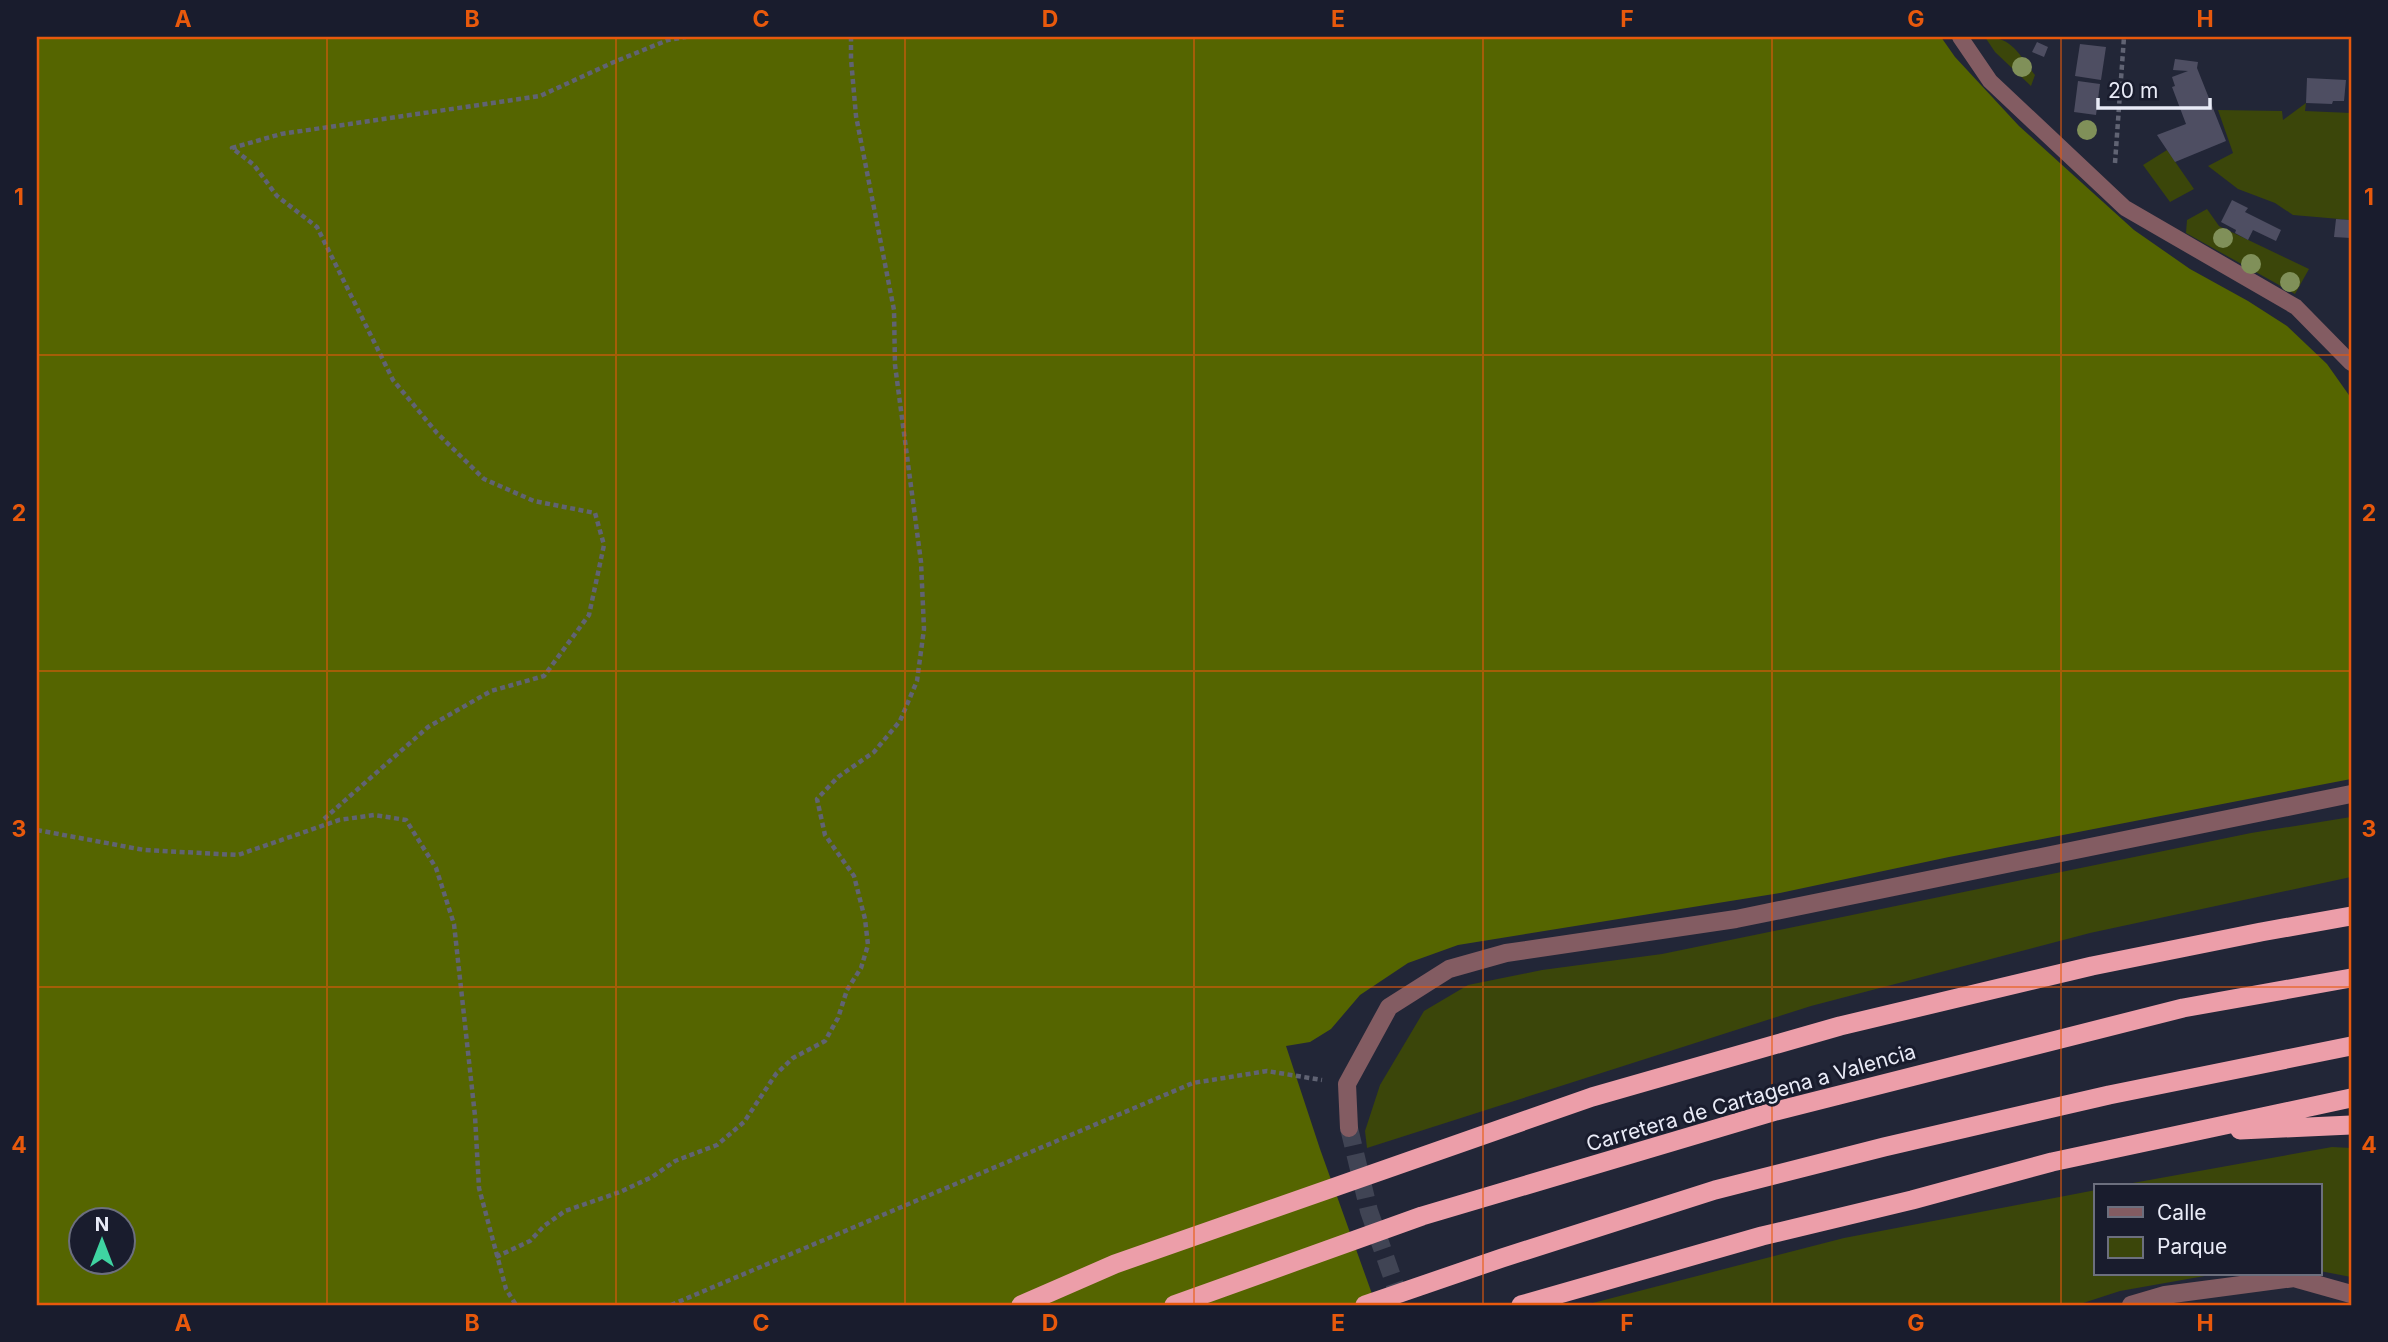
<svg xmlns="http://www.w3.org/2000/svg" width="2388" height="1342" font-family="Inter,sans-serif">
<rect width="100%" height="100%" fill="#222637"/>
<path fill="#3b460a" d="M1985,37C2013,37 2019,55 2035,75L2031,86L1995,52Z
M2306,103L2305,111L2351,113V220L2293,215L2275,203L2238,189L2208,166L2233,153L2218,110L2282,111L2283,120Z
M2167,150L2194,189L2170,202L2143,165Z
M2207,209L2219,226L2309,269L2295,294L2186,233L2187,220Z
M2351,817V877L2090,933L1811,1006L1367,1148L1365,1131L1380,1085L1424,1011L1468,985L1542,970L1662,954L2251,833Z
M2332,1147L2351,1148V1277L2320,1271V1186H2116Z
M2096,1190V1274H2216L2120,1291L2077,1305H1585L1844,1238Z"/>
<path fill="#556500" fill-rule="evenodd" d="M37,37H1941L1955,57L2019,126L2134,230L2190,269L2248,301L2287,326L2327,364L2351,398V779L1949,857L1780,893L1458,945L1408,963L1360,995L1331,1029L1310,1042L1286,1046L1320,1149L1376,1305H37ZM80,1220H122V1262H80Z"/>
<path fill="#4e4e62" d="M2037,42L2048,47L2044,57L2032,52Z
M2080,44L2106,47L2101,80L2075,76Z
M2175,59L2198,62L2197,68L2226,141L2175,162L2157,135L2186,124L2172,87L2175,86L2172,77L2188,71L2173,70Z
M2307,78L2346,80L2344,101H2333L2332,104L2306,103Z
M2078,81L2100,84L2096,115L2074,112Z
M2232,200L2248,208L2245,212L2281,230L2276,241L2253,230L2248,240L2235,233L2236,230L2221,222Z
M2336,219L2351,220V238L2334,237Z"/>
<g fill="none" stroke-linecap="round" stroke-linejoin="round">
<path stroke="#404454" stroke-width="18" stroke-dasharray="18 9" stroke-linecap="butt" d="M1349,1128L1369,1211L1402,1305"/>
<path stroke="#606373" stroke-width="4.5" stroke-dasharray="5 3.5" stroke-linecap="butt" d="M2115,163L2124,37
M324,819L428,727L491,691L544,676L589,615L604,545L595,513L534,501L484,479L437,433L393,380L317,227L277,196L254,165L232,148L281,134L540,96L614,62L668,40L686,37
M37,830L144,850L238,855L339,820L374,815L406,820L436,868L454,924L475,1116L479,1188L506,1289L516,1305
M496,1257L530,1241L544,1226L565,1211L620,1192L652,1177L675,1161L717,1145L744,1122L776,1074L793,1058L825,1041L838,1018L847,990L861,968L868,945L865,919L854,876L825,835L817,799L838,777L874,752L900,721L917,681L924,629L921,562L895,365L894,310L856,116L851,59V37
M671,1305L1193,1083L1267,1071L1322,1080"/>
<path stroke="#835c62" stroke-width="16" d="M1960,37L1990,81L2125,208L2296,307L2351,363"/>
<path stroke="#835c62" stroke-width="18" d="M1349,1128L1347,1084L1389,1007L1449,969L1506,953L1736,919L2351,794
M2131,1305L2165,1295L2294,1278L2351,1294"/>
<path stroke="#ec9ea9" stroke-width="19" d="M2240,1130L2351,1125
M1021,1305L1115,1264L1592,1097L1840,1026L2092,966L2261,932L2351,916
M1174,1305L1422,1216L1776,1111L2183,1008L2351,978
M1365,1305L1502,1258L1715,1190L1884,1147L2109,1095L2351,1046
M1521,1305L1762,1236L1912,1200L2052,1162L2351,1098"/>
</g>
<g fill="#809059">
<circle cx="2022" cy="67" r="10"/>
<circle cx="2087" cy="130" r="10"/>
<circle cx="2223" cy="238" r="10"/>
<circle cx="2251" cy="264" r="10"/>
<circle cx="2290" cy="282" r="10"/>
</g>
<path fill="none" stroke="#e8590c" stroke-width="2" stroke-opacity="0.55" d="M327,37V1305M616,37V1305M905,37V1305M1194,37V1305M1483,37V1305M1772,37V1305M2061,37V1305M37,355H2351M37,671H2351M37,987H2351"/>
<g text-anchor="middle" stroke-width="6" stroke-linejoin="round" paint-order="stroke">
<g font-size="21" fill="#e9ebf7" stroke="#191c2d">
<text transform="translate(1751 1098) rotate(-16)" y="7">Carretera de Cartagena a Valencia</text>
</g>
</g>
<rect width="2388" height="1342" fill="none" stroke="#191c2d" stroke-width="77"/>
<rect x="2094" y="1184" width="228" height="91" fill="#191c2d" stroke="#6c6f7e" stroke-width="2"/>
<rect x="2108" y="1207" width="35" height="10" fill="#835c62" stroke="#6c6f7e" stroke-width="2"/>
<text x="2157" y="1220" font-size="21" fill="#e9ebf7">Calle</text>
<rect x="2108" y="1237" width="35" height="21" fill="#3b460a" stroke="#6c6f7e" stroke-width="2"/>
<text x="2157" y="1254" font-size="21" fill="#e9ebf7">Parque</text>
<g transform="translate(102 1241)"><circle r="33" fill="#191c2d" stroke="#6c6f7e" stroke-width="2"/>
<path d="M0-5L12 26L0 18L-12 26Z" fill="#3fd4a2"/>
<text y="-10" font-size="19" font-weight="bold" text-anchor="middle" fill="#e9ebf7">N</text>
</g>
<path d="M2098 98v10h112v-10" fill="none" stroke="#e9ebf7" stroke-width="3.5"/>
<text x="2108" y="98" font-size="21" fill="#e9ebf7" stroke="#191c2d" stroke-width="5" paint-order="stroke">20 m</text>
<rect x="38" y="38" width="2312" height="1266" fill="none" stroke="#e8590c" stroke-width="2.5"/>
<g font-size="23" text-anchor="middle" font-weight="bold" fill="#e8590c">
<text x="183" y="27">A</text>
<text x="472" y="27">B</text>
<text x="761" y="27">C</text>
<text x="1050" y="27">D</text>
<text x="1338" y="27">E</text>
<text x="1627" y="27">F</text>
<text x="1916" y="27">G</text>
<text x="2205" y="27">H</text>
<text x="19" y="205">1</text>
<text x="2369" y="205">1</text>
<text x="19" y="521">2</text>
<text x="2369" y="521">2</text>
<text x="19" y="837">3</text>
<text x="2369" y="837">3</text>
<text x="19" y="1153">4</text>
<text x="2369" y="1153">4</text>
<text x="183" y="1331">A</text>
<text x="472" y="1331">B</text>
<text x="761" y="1331">C</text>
<text x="1050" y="1331">D</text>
<text x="1338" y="1331">E</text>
<text x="1627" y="1331">F</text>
<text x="1916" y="1331">G</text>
<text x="2205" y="1331">H</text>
</g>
</svg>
